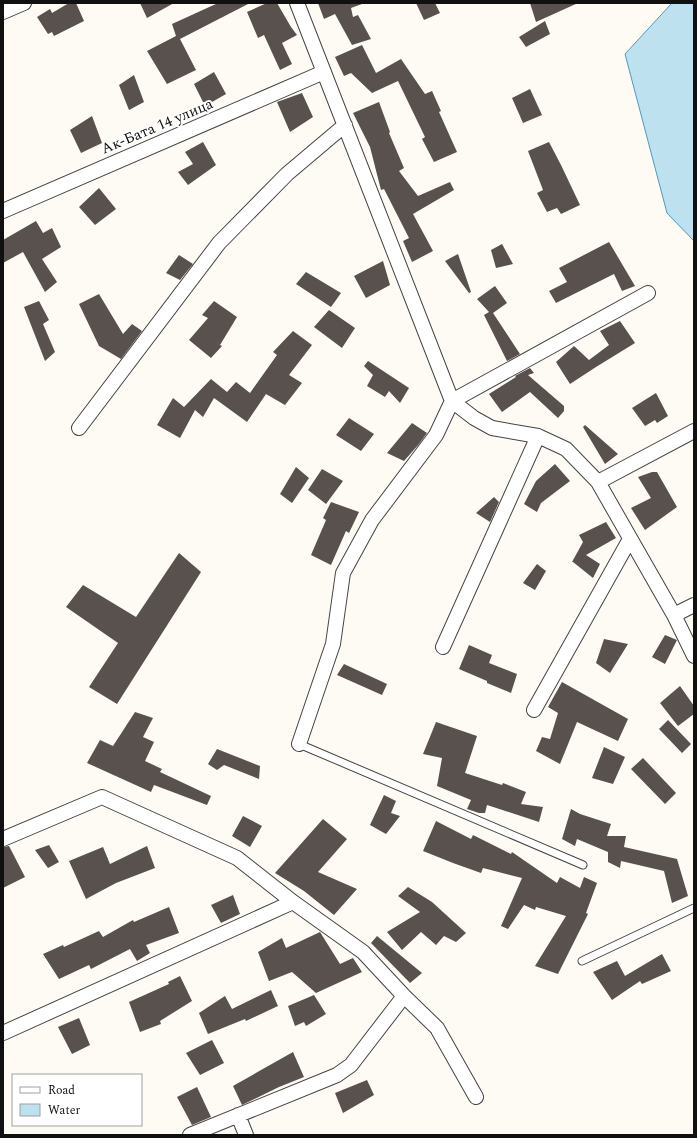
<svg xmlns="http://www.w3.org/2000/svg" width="697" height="1138" font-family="Spectral,serif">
<rect width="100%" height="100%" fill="#fefbf4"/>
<path fill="#bee1f0" stroke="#4e9abe" d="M672,3H694V241L667,213L625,54Z"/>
<path fill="#58514e" d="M69,3H76L84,21L54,36L52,32L48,34L37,17L50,9L52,13Z
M140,3H174L147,18Z
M218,3H250L180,39L196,70L167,84L147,51L176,36L172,24Z
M267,3H277L291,27L297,35L282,43L292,64L280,70L264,35L258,38L247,12Z
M318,3H362V4L351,8L353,17L358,15L371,39L352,45L335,14L324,19Z
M416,3H435L440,13L424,20Z
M530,3H578L536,22Z
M545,21L550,34L526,47L519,37Z
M362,45L376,73L401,59L425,94L432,91L441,111L439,112L457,152L434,162L422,139L425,137L398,81L372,93L351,73L344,76L335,57Z
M214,72L226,94L205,106L194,84Z
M134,75L144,102L129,110L119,85Z
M530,89L542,115L523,123L512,98Z
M302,93L313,117L290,132L277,102Z
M379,102L390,132L389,133L404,168L399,171L418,196L450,182L454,190L413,214L433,251L412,262L403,241L409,238L384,189L381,190L370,147L353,113Z
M92,116L102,143L81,153L70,130Z
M203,142L216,165L188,185L178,172L193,164L185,152Z
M549,142L561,165L580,205L561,214L557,208L547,212L537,193L543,190L528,151Z
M99,188L116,209L95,225L79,207Z
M36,221L43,233L52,228L61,247L42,259L57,282L45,292L23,252L3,263V240Z
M609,242L635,286L622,291L614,274L556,303L549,291L567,282L559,268Z
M502,244L513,264L496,268L491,250Z
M458,254L471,292L469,293L445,261Z
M179,255L193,264L180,280L166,273Z
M383,261L390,285L366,298L354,276Z
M306,272L341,293L331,307L296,284Z
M495,286L507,303L493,313L520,354L507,361L484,315L489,312L477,299Z
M99,294L123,334L132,324L142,331L121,359L99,346L79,304Z
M39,301L49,320L43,324L55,352L45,361L24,307Z
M214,301L237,317L220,345L222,346L211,358L189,340L208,318L202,315Z
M329,310L355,328L342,348L314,327Z
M620,321L635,343L596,367L570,384L556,362L574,346L589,360L609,345L600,331Z
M293,331L312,345L289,375L302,383L285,405L266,394L247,422L214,398L203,417L195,410L180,438L157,425L173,398L184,407L211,379L227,392L236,382L250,393L277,355L273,352Z
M368,361L409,388L400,403L389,391L385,397L367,386L373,375L364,366Z
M530,368L534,373L528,375L564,406V411L558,418L530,392L502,412L489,394L516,377L515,376Z
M656,393L668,416L657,423L655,420L645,426L632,408Z
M349,418L374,434L361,451L336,435Z
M412,423L427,433L419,444L404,461L387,453Z
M585,425L618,454L605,464L583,427Z
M555,464L570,481L541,503L537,512L524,504L536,481Z
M296,467L309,478L292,503L280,494Z
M322,469L343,481L326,504L308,490Z
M652,472H657L677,507L645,530L631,508L651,498L638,477Z
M494,497L499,502L490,522L476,513Z
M331,502L359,512L349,533L346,531L331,565L311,555L326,520L323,518Z
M606,522L616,538L586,555L600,564L593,578L573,562H572L583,542L579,535Z
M179,553L201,572L117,704L89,687L118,643L66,607L83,585L136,617Z
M537,564L546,571L535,590L523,583Z
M665,635L677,640L665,664L652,657Z
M604,639L628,644L610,673L596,663Z
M469,645L492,655L489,663L517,674L511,693L487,683V681L459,669Z
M344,664L387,684L382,695L337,675Z
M562,682L628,719L618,741L577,722L560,764L536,751L542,737L550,739L558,713L548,707Z
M680,686L694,706V714L678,726L660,703Z
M135,712L153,718L143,737L154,742L145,761L162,769L160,772L211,796L207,805L154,785L151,792L87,763L100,740L113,746Z
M668,720L691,744L682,753L659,729Z
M436,722L477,736L465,773L502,785L503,783L526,792L521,804L543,807L539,822L487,805L485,813H479L467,809L471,800L437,786L442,758L423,754Z
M604,747L625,757L613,784L592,778Z
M217,749L260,766L259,779L224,765L217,770L208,764Z
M643,758L676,793L665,804L631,769Z
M384,795L396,801L391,813L400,816L386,834L370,825Z
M571,809L580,814L611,824L607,836H626L624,847L677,859L688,896L672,903L664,871L621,861L620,868L608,862V852L577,839L575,846L562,839Z
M243,816L262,826L250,847L232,836Z
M323,819L347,839L318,872L357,889L334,915L304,891L275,873Z
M436,821L471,839L473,835L511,854L512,852L557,883L560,877L580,888L584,877L597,883L586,913L588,914L558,974L535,966L566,916L536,907L535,910L524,905L508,929L501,926L522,878L483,868L481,873L453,863L423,851Z
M49,845L59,862L48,868L35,850Z
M9,846L25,877L3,888V847Z
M147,846L155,868L116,883L86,899L69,861L103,847L110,864Z
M408,887L432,902L466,933L456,942L444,936L436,945L421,932L402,950L387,932L420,912L398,896Z
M233,895L240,914L221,923L211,905Z
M169,907L179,933L146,945L150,953L137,961L130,949L91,969L89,965L59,979L43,954L63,945L64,947L99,931L103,937L133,920L134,922Z
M320,932L340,964L353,958L362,972L316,993L292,972L269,981L258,952L282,938L286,948Z
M377,936L422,973L410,983L371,943Z
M662,954L671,971L642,984L640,981L612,1000L593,972L617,961L625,976Z
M180,976L192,1001L160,1021L161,1024L140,1032L129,1002L169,984L168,982Z
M271,990L278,1006L246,1021L245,1019L208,1034L199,1013L225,996L232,1009Z
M314,995L326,1014L306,1026L304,1022L295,1026L288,1006Z
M79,1018L90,1045L72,1054L58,1027Z
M212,1040L224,1063L200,1075L186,1053Z
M293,1052L304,1077L279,1087L242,1105L233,1086Z
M367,1080L374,1095L343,1113L335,1093Z
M197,1087L211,1117L192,1125L177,1097Z"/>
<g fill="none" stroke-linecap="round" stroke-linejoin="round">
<defs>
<path id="service" d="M299,744L583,865
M582,961L694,908"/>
<path id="minor" d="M297,3L452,401L474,418L492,428L538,436L566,449L598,482L674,615L694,656
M3,12L24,3
M3,211L324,72
M79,428L219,243L287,174L345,125
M598,482L694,431
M674,615L694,605
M443,647L538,436
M534,710L630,539
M299,744L333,644L343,573L372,520L436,435L452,401L648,293
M3,839L102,797L237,858L293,902L363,952L404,996L437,1028L476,1097
M3,1033L293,902
M238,1115L246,1135
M190,1135L337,1075L351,1065L404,996"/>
</defs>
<use href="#service" stroke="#434343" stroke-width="9"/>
<use href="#minor" stroke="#434343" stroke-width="16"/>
<use href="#service" stroke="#fff" stroke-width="7"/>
<use href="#minor" stroke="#fff" stroke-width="14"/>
</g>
<g text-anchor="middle" stroke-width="4" stroke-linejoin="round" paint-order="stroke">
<g font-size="15" fill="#101010" stroke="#fff">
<text transform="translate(157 126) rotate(-23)" y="5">Ак-Бата 14 улица</text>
</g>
</g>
<rect width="697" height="1138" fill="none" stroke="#101010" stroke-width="8"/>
<rect x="12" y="1074" width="130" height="52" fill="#ffffff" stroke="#9f9f9f"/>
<rect x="20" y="1087" width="20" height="6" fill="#ffffff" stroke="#9f9f9f"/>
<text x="48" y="1094" font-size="12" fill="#101010">Road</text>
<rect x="20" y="1104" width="20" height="12" fill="#bee1f0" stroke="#9f9f9f"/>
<text x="48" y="1114" font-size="12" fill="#101010">Water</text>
</svg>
